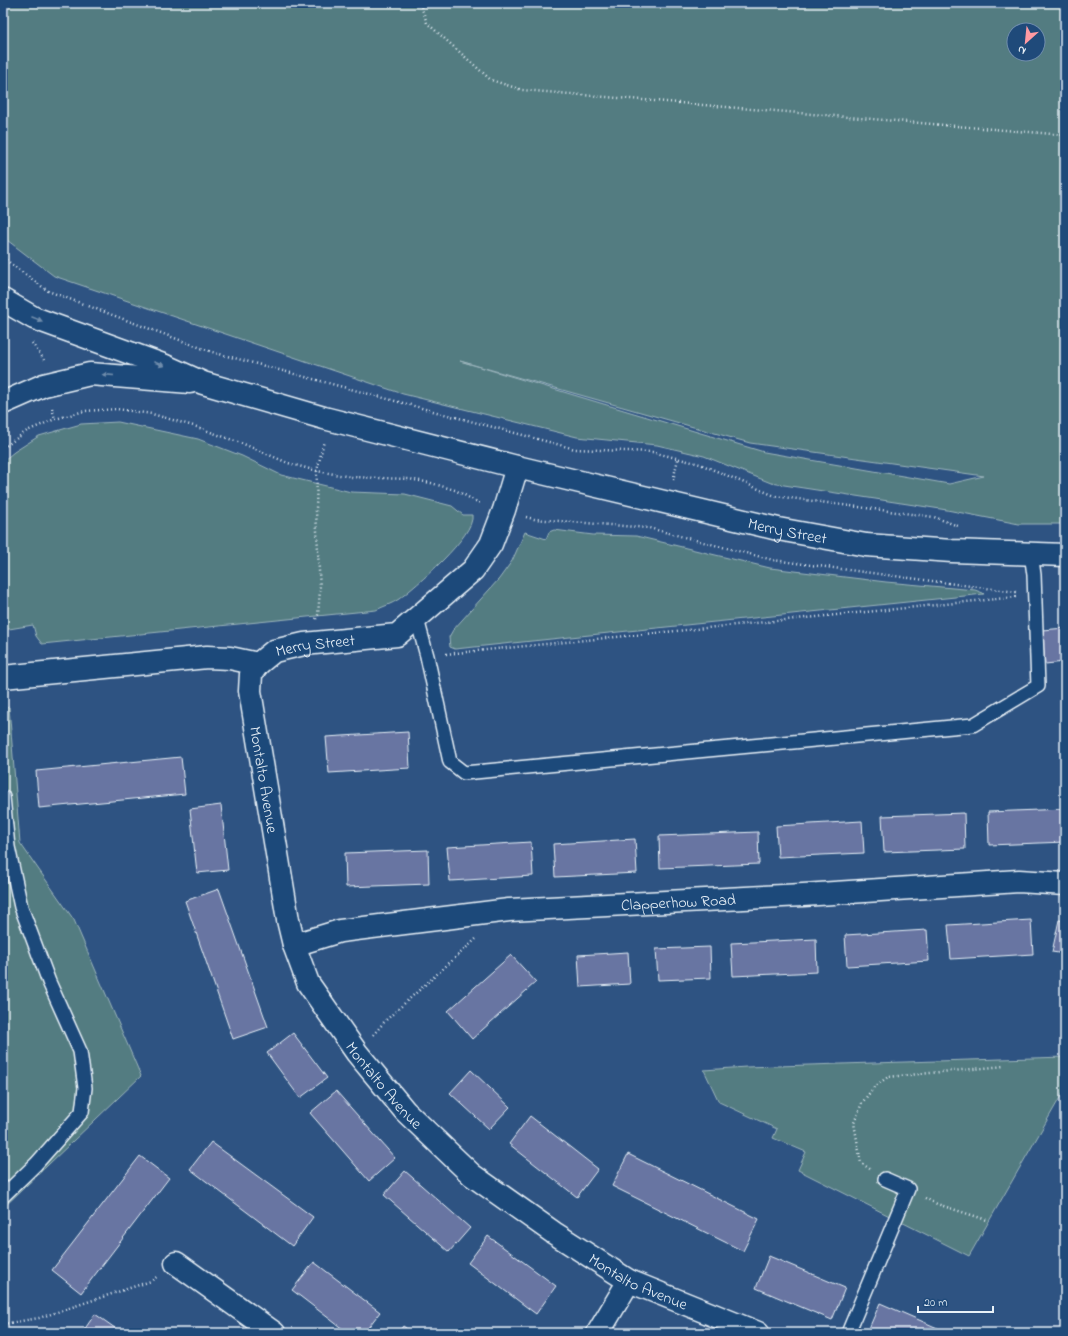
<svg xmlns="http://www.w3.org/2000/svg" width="1068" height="1336" font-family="'Indie Flower',sans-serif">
<rect width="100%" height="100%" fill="#2e5382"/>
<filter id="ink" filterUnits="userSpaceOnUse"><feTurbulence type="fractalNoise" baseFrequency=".025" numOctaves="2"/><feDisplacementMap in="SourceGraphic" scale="8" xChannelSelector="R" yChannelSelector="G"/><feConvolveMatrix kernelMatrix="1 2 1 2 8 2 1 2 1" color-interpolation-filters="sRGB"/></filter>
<g filter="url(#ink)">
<path fill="#527b81" stroke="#9db6bc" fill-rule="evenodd" d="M3,3H1065V524H1019L947,510L771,483L704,456L657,445L577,437L403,394L54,276L3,237ZM1014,30H1038V54H1014ZM460,361L750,443L984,476L949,484L764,452Z
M118,422L198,439L242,456L281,475L351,492L405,494L452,506L463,515H472C476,535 415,587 399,599C392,604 384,606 376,610L42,644L36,636L33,625L3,630V461L14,452L39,436L81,424Z
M554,530L593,535L636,536L770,568L886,582L975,590L983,593L984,594L455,649L450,647L449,637L453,630L499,579L512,561L525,532L546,539L549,532Z
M9,707L20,843L74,920L141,1076L3,1208V709Z
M1065,1057V1089L969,1256L798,1170L806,1152L773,1138L777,1129L719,1102L704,1070L746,1067Z"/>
<path fill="#6875a2" stroke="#e8f1f8" d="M1065,628V662L1045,664L1042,630Z
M408,732L410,768L329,773L326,737Z
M181,757L185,794L39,808L36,771Z
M221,805L228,870L197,873L190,809Z
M1065,809V842L989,845L988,812Z
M964,813L965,849L884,852L882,816Z
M862,821L864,853L778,857L776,826Z
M758,832L759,864L660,868L659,836Z
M635,839L637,873L555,877L553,844Z
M531,842L533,876L450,881L447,847Z
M428,850L429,884L346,887L345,853Z
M219,889L268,1027L233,1039L185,901Z
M1031,920L1033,954L951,959L948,925Z
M1059,920L1065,921V954L1052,952Z
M927,930L929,961L847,966L845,935Z
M816,939L817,972L733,976L731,943Z
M710,947L711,978L658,980L656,949Z
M628,952L630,984L580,987L578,955Z
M511,955L536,982L472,1039L448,1011Z
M293,1033L327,1078L300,1098L267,1053Z
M471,1070L510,1107L489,1129L450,1093Z
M336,1091L395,1158L369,1181L310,1113Z
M530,1116L598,1169L577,1197L509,1144Z
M211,1142L313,1217L292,1246L190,1169Z
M628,1154L759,1219L743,1251L612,1186Z
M140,1156L169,1178L81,1293L52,1270Z
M405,1171L470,1228L449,1252L384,1195Z
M488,1236L556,1286L536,1314L468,1263Z
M769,1256L845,1288L832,1320L756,1288Z
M314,1262L380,1312L364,1333H348L292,1290Z
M880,1303L949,1333H867Z
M95,1314L122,1333H82Z
M403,1326L413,1333H398Z"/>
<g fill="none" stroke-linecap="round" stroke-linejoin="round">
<defs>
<path id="lane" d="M417,619L427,656L450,762L464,773L973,725L1038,686L1034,575L1031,553
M3,797L8,847L21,907L49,982L80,1051L85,1088L82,1112L36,1164L3,1196
M848,1333L908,1189L885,1179"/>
<g id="street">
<path id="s1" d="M258,664L251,674L250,691L288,920L294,945L308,983L357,1053L405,1111L472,1175L554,1233L629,1281L758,1333"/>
<path id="s2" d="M3,677L207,657L230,658L258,664L274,651L304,644L397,635L473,570L491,544L504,510L517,467"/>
<path id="s3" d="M294,945L340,931L509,910L803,895L1019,881L1065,884"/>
<path d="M176,1263L274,1333"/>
<path d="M598,1333L629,1281"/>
</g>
<g id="primary">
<path id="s4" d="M3,300L34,318L163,365L203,383L324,418L517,467L778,529L866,545L952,551L1065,555"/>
<path d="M3,403L44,385L90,374L190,382"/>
</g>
</defs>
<use href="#lane" stroke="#e8f1f8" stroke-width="16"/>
<use href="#street" stroke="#e8f1f8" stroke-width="25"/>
<use href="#primary" stroke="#e8f1f8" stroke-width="25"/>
<path stroke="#e8f1f8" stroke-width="2.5" stroke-dasharray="1 3" stroke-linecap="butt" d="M420,3L427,23L491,80L522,90L1065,135
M3,257L11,264L48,291L212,352L575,449L652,452L700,464L775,496L934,517L958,526
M32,343L43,358L44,360
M52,408L55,419
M3,448L27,431L55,419L85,411L117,409L152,414L197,427L246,445L288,463L317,471L351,477L409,479L431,483L455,490L481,504
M673,480L678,459
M526,517L534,519L649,528L773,560L1016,592
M316,619L318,615L320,590L316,511L317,471L324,441
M446,654L1016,597
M373,1035L386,1020L476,939
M870,1169L861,1163L854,1123L862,1103L874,1087L888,1077L1005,1066
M925,1198L937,1204L987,1220
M3,1324L39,1318L151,1281L158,1276"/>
<use href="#lane" stroke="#1f4a7a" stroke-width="13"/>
<use href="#street" stroke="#1f4a7a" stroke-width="22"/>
<use href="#primary" stroke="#1f4a7a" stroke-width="22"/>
</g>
<defs><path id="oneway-solid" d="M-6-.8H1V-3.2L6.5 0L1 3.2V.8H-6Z"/></defs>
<g fill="#6f8dac">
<use href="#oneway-solid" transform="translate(37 319) rotate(22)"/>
<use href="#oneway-solid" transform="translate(159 364) rotate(21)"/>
<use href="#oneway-solid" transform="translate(108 375) rotate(-175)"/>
</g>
</g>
<g text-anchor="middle" stroke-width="3.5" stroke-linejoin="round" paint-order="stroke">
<g font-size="16" fill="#e8f1f8" stroke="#1f4a7a">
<text dy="6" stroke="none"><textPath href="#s4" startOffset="820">Merry Street</textPath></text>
<text dy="6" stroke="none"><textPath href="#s2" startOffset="319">Merry Street</textPath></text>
<text dy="6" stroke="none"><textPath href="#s1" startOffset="119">Montalto Avenue</textPath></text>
<text dy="6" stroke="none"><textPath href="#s3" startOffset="388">Clapperhow Road</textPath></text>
<text dy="6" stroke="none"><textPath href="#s1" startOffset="455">Montalto Avenue</textPath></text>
<text dy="6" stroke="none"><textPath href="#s1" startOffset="779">Montalto Avenue</textPath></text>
</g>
</g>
<rect width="1068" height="1336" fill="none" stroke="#1f4a7a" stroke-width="16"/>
<rect x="8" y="8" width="1052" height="1320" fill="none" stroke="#e8f1f8" stroke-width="1.5" filter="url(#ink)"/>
<g transform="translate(1026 42) rotate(207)"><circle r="19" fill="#1f4a7a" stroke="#6f8dac"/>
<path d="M0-3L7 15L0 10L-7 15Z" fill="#ff9aa2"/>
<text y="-6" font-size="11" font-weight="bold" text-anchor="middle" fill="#e8f1f8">N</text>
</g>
<path d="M918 1306v6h75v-6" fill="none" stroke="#e8f1f8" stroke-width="2"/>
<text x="924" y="1306" font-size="12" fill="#e8f1f8" stroke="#1f4a7a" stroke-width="3" paint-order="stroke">20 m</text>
</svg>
